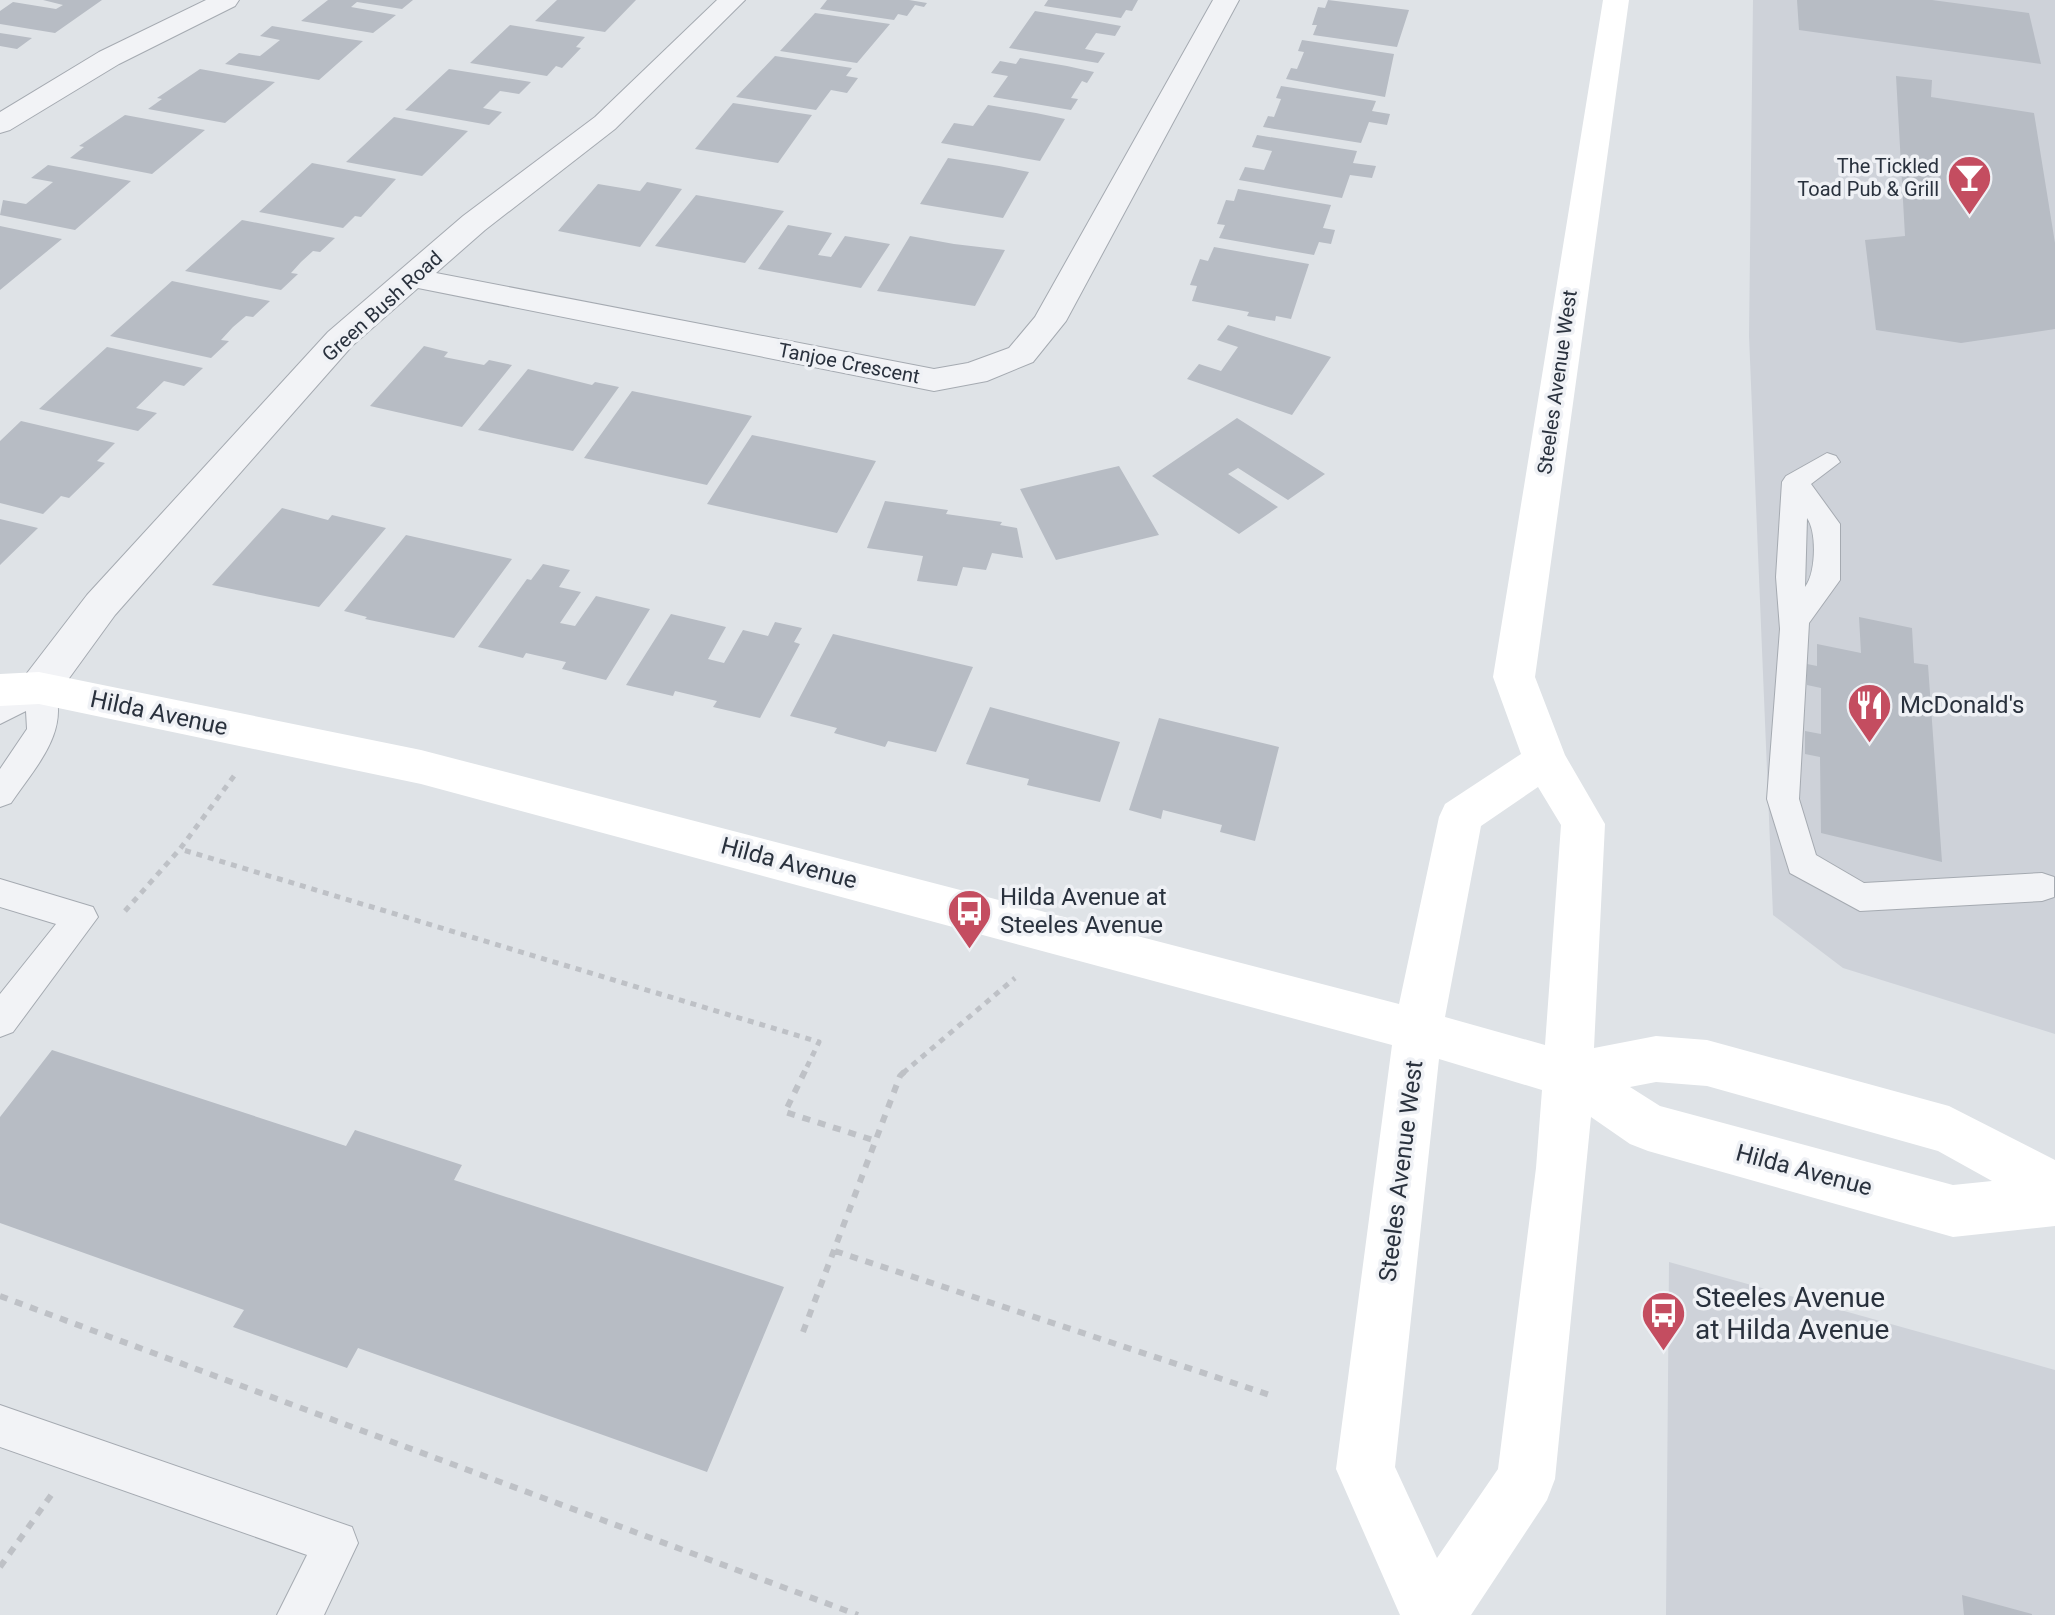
<svg xmlns="http://www.w3.org/2000/svg" width="2055" height="1615" font-family="Roboto,sans-serif">
<rect width="100%" height="100%" fill="#dfe3e7"/>
<path fill="#ced2d9" d="M1753,0H2055V1034L1843,968L1773,915L1749,336Z
M1669,1262L2055,1370V1615H1666Z"/>
<path fill="#b7bcc4" d="M43,0H102L55,33L0,24V11L13,2L56,9L63,5Z
M328,0H413L402,9L357,2L351,7L396,15L373,33L301,21Z
M557,0H636L605,32L535,21Z
M827,0H909L927,3L924,7L915,5L907,16L898,14L894,20L820,9Z
M1048,0H1138L1132,11L1126,10L1121,18L1044,6Z
M1328,0L1409,10L1397,47L1313,35L1317,25H1312L1318,7L1325,8Z
M1797,0H1932L2029,13L2041,64L1799,30Z
M1035,11L1099,22L1121,26L1115,36L1096,33L1085,49L1105,53L1098,63L1009,48Z
M815,13L890,24L857,63L780,51Z
M510,25L585,37L576,47L581,48L562,68L556,66L547,76L470,63Z
M272,26L349,39L363,41L319,80L225,64L239,53L260,56L280,40L260,36Z
M0,33L13,35L32,38L17,49L0,46Z
M1302,40L1394,54L1385,97L1286,79L1291,68L1297,69L1304,52L1298,51Z
M775,56L852,68L846,76L858,78L847,93L831,90L816,110L736,97Z
M1020,58L1067,66L1094,72L1087,83L1082,81L1071,98L1078,99L1071,110L993,97L1008,76L991,73L1000,61L1016,64Z
M200,69L268,81L275,82L225,123L148,109L162,99L157,98Z
M449,69L531,82L519,94L500,91L483,108L502,112L489,125L405,110Z
M1896,76L1932,80L1931,97L2034,113L2055,243V329L1961,343L1876,330L1865,240L1905,236Z
M1281,86L1376,101L1372,111L1390,114L1387,125L1369,122L1361,143L1263,127L1268,116L1274,117L1281,99L1276,98Z
M733,103L812,115L778,163L695,149Z
M988,105L1036,113L1065,119L1040,161L941,143L954,123L973,126Z
M125,115L195,128L205,130L152,174L70,158L84,147L79,146Z
M394,117L468,131L422,176L346,162Z
M1257,135L1357,151L1353,163L1376,166L1372,178L1350,175L1342,198L1239,180L1245,167L1264,170L1272,151L1252,147Z
M948,158L999,166L1029,172L1003,218L920,204Z
M312,163L396,179L361,217L355,216L343,228L259,212Z
M48,165L70,169L131,181L75,230L0,215L3,200L26,204L53,182L31,178Z
M647,182L682,189L640,247L558,231L598,184L640,191Z
M1238,189L1331,205L1323,228L1335,230L1331,244L1319,242L1314,255L1219,238L1225,225L1217,224L1226,200L1234,201Z
M696,195L784,211L745,263L655,246Z
M242,220L335,238L320,252L313,251L301,262L291,273L298,274L281,290L185,271Z
M788,225L832,233L818,255L831,257L845,236L890,244L861,288L758,269Z
M0,226L62,239L0,290Z
M910,236L954,244L1005,250L975,306L877,291Z
M1214,247L1309,264L1291,319L1276,316L1275,321L1247,316L1249,312L1192,301L1197,286L1190,285L1200,259L1208,261Z
M172,281L270,301L253,317L246,316L233,327L221,340L229,341L211,358L110,336Z
M1228,325L1331,357L1292,415L1187,379L1199,364L1221,371L1238,347L1217,340Z
M424,346L448,352L444,357L484,365L489,360L512,365L462,427L370,406Z
M107,347L203,368L184,386L164,381L136,408L157,413L138,431L39,409Z
M528,369L592,385L595,382L619,387L573,451L478,430Z
M632,391L752,416L707,485L584,458Z
M1237,418L1325,474L1288,500L1238,468L1228,474L1278,507L1239,534L1152,476Z
M21,421L115,443L97,461L105,463L69,498L61,496L43,514L0,503V441Z
M752,435L876,461L837,533L707,504Z
M1119,466L1159,535L1056,560L1020,489Z
M885,501L948,510L946,514L1002,522L1000,525L1017,528L1023,558L992,553L986,570L963,567L957,586L917,581L923,556L867,548Z
M282,508L328,520L332,515L386,528L319,607L212,585Z
M0,519L38,528L0,565Z
M406,535L512,559L454,638L365,619L367,617L344,611Z
M543,564L570,570L559,587L581,592L560,623L575,626L596,596L650,609L606,680L562,669L566,662L526,653L523,658L478,647L527,579L531,580Z
M671,614L726,627L708,659L724,663L743,630L768,636L775,622L802,628L794,642L800,644L760,718L713,707L717,701L675,691L673,696L626,685Z
M1859,617L1912,628L1914,663L1928,665L1942,862L1821,833L1820,757L1805,754V731L1821,734V688L1807,685V664L1817,666V644L1861,653Z
M833,634L973,667L936,752L888,741L885,747L834,733L837,728L790,716Z
M990,707L1120,742L1100,802L1027,785L1029,779L966,764Z
M1159,718L1279,747L1255,841L1220,832L1222,825L1163,810L1161,819L1129,810Z
M52,1050L346,1146L355,1130L462,1165L454,1180L784,1287L707,1472L358,1348L347,1368L233,1327L244,1310L0,1223V1117Z
M1962,1595L2032,1614V1615H1964Z"/>
<g fill="none" stroke-linecap="round" stroke-linejoin="round">
<defs>
<path id="lane" d="M1827,453L1836,456L1840,462L1811,484L1840,524V580L1809,623L1799,799L1816,855L1864,883L2042,873L2054,877V897L2042,901L1860,911L1790,873L1767,799L1780,629L1776,577L1782,482L1786,476ZM1807,518C1817,532 1816,573 1805,587Z
M39,677L50,680C75,727 36,766 11,803L0,807V769L27,729L26,711L0,724V697Z
M0,879L93,907L98,917L13,1032L0,1037V994L56,924L0,907Z
M0,1405L352,1527L358,1543L324,1615H277L307,1555L0,1447Z"/>
<path id="street" d="M206,0H239L235,6L119,64L10,130L0,133V112L99,52Z
M717,0H745L615,129L485,230L436,273L934,369L968,363L1009,348L1035,317L1213,0H1239L1066,321L1033,362L987,381L934,391L418,288L352,346L115,615L54,699L39,704L24,699L18,688L24,677L87,595L328,332L463,216L595,117Z"/>
</defs>
<use href="#lane" stroke="#a5aab1" stroke-width="2"/>
<use href="#street" stroke="#a5aab1" stroke-width="2"/>
<path stroke="#bec1c6" stroke-width="5" stroke-dasharray="6 6" stroke-linecap="butt" d="M234,776L180,849L819,1042L804,1073
M125,911L180,849
M903,1073L1015,978"/>
<path stroke="#bec1c6" stroke-width="6" stroke-dasharray="8 8" stroke-linecap="butt" d="M805,1071L785,1112L876,1141
M835,1251L1273,1396
M0,1296L858,1615
M803,1332L900,1076L905,1071
M0,1567L52,1494"/>
<use href="#lane" fill="#f2f3f6" fill-rule="evenodd"/>
<use href="#street" fill="#f2f3f6" fill-rule="evenodd"/>
<path fill="#fff" fill-rule="evenodd" d="M1603,0H1629L1535,677L1565,755L1605,824L1594,1048L1656,1036L1707,1040L1949,1106L2055,1160V1226L1953,1237L1648,1151L1630,1144L1591,1117L1555,1479L1547,1500L1471,1615H1400L1336,1469L1392,1045L421,784L39,704L0,706V674L39,672L421,750L1399,1004L1439,817L1445,804L1521,754L1493,677ZM1538,787L1561,825L1545,1045L1445,1017L1481,826ZM1439,1059L1542,1090L1536,1168L1498,1469L1437,1558L1395,1467ZM1656,1082L1707,1086L1938,1151L1992,1181L1953,1185L1660,1106L1630,1087Z"/>
</g>
<defs>
<symbol id="bar-pin" viewBox="-11 -11 22 30"><path d="M0 17L-7.5 6A9.5 9.5 0 1 1 7.5 6Z" fill="#c44d60" stroke="#eff1f5"/><path d="M-6-5H6L.8 .8V4.5H3.5V6h-7V4.5H-.8V.8Z" fill="#fff"/></symbol>
<symbol id="restaurant-pin" viewBox="-11 -11 22 30"><path d="M0 17L-7.5 6A9.5 9.5 0 1 1 7.5 6Z" fill="#c44d60" stroke="#eff1f5"/><path d="M-5-6h1v4h1v-4h1v4h1v-4h1v5L-1.5 .5V6h-2V.5L-5-1ZM5-6V6H3V1.5H1.5Q1.5-4 5-6Z" fill="#fff"/></symbol>
<symbol id="bus-pin" viewBox="-11 -11 22 30"><path d="M0 17L-7.5 6A9.5 9.5 0 1 1 7.5 6Z" fill="#c44d60" stroke="#eff1f5"/><path d="M-5-6H5V4H4V6H2V4H-2V6H-4V4H-5ZM-3.5-4V0h7V-4ZM-3.5 1.2v1.5H-2V1.2ZM2 1.2v1.5H3.5V1.2Z" fill="#fff"/></symbol>
</defs>
<g fill-rule="evenodd">
<use href="#bar-pin" x="1944" y="152" width="51" height="69"/>
<use href="#restaurant-pin" x="1844" y="680" width="51" height="69"/>
<use href="#bus-pin" x="944" y="886" width="51" height="69"/>
<use href="#bus-pin" x="1638" y="1288" width="51" height="69"/>
</g>
<g text-anchor="middle" stroke-width="7" stroke-linejoin="round" paint-order="stroke">
<g font-size="20" fill="#29313d" stroke="#eff1f5" text-anchor="end">
<text x="1939" y="173">The Tickled<tspan x="1939" dy="23">Toad Pub &amp; Grill</tspan></text>
</g>
<g font-size="20" fill="#29313d" stroke="#eff1f5">
<text transform="translate(382 306) rotate(-42)" y="7">Green Bush Road</text>
<text transform="translate(849 363) rotate(11)" y="7">Tanjoe Crescent</text>
<text transform="translate(1557 382) rotate(-82)" y="7">Steeles Avenue West</text>
</g>
<g font-size="24" fill="#29313d" stroke="#eff1f5" text-anchor="start">
<text x="1900" y="713">McDonald's</text>
<text x="1000" y="905">Hilda Avenue at<tspan x="1000" dy="28">Steeles Avenue</tspan></text>
</g>
<g font-size="24" fill="#29313d" stroke="#eff1f5">
<text transform="translate(159 713) rotate(12)" y="8">Hilda Avenue</text>
<text transform="translate(789 863) rotate(15)" y="8">Hilda Avenue</text>
<text transform="translate(1804 1170) rotate(15)" y="8">Hilda Avenue</text>
<text transform="translate(1401 1171) rotate(-83)" y="8">Steeles Avenue West</text>
</g>
<g font-size="28" fill="#29313d" stroke="#eff1f5" text-anchor="start">
<text x="1695" y="1307">Steeles Avenue<tspan x="1695" dy="32">at Hilda Avenue</tspan></text>
</g>
</g>
</svg>
